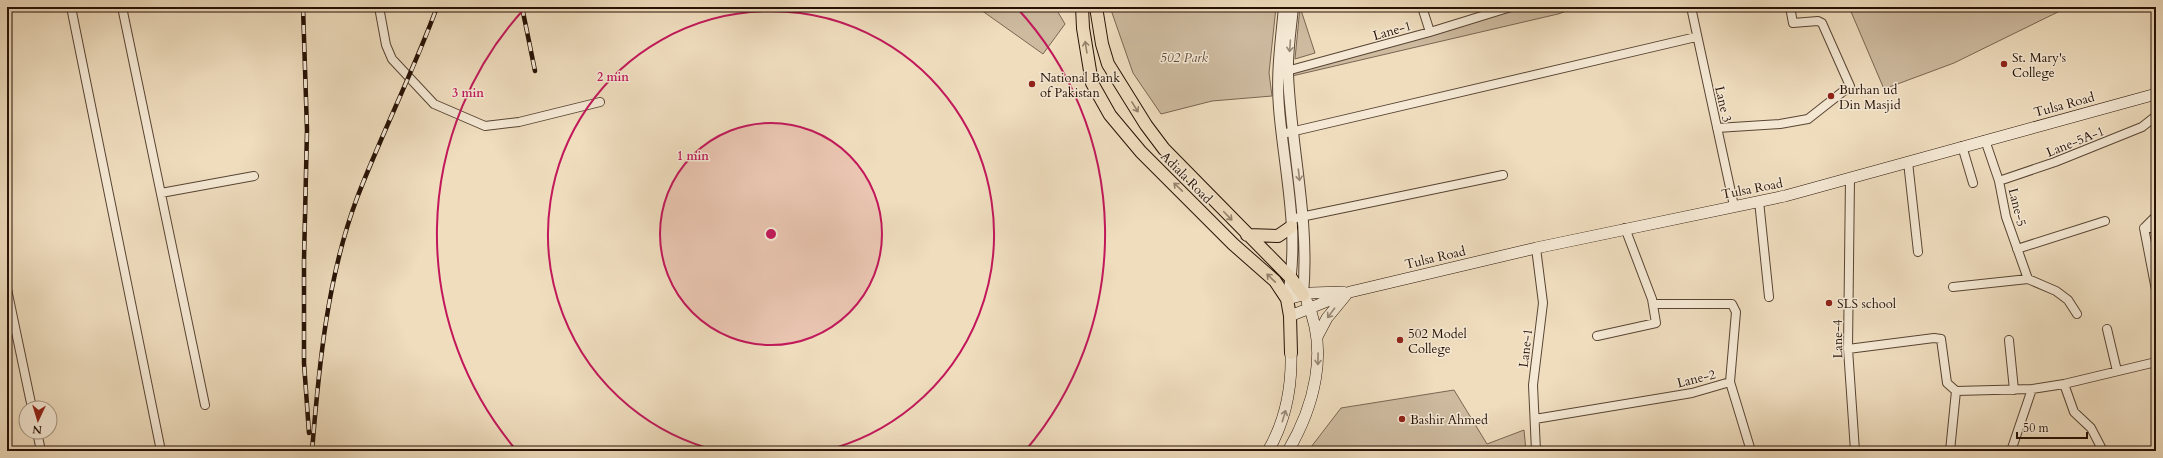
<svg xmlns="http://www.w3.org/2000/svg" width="2163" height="458" font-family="Cardo,serif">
<rect width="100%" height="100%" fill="#efddbe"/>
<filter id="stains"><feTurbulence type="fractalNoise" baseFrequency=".005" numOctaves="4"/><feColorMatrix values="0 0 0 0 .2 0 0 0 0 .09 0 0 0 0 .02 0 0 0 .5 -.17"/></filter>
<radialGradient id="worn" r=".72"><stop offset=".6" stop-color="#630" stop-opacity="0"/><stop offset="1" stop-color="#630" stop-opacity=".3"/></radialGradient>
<path fill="#cdba9f" stroke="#7a6652" d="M984,7H1055L1065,24L1043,54L981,10Z
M1110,7H1276L1269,73L1272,96L1212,101L1161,114L1133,73Z
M1300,7L1315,53L1295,59Z
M1524,7H1578L1558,14L1292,76L1293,73Z
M1849,7H2068L1954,63L1884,89Z
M1454,390L1487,444L1524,430L1526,451H1308L1341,408Z"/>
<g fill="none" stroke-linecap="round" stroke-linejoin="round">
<defs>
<path id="minor" d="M71,7L161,451
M122,7L205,405
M379,7L386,45L392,59L434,104L485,126L519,122L600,102
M1422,7L1430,32
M1691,7L1734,206
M1283,72L1430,32L1511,7
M1717,128L1780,124L1808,119L1850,86L1822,23L1818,21L1793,23L1790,7
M1282,134L1696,37
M1985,140L1999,181L2006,217L2028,279
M1962,146L1973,183
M1908,162L1918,252
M1850,178L1848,349L1855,451
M1999,181L2055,162L2142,127L2156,116
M161,193L254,176
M1759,201L1769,297
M1291,219L1503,175
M2144,228L2156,216
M2156,228H2144L2156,290
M1536,248L1543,303L1533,385L1536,451
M2017,249L2105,221
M1953,287L2028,279L2056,291L2068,300L2077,314
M7,289L32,408
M2107,329L2117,371
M1597,336L1656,323L1652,299L1625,228
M2009,340L2014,390
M1848,349L1934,338L1941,339L1947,383L1956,391L1950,451
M1730,382L1751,451
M2064,384L2074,412L2091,428L2103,451
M1956,391L2032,389L2064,384L2156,362
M1535,419L1692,393L1730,382L1736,312L1732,304H1653
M37,432L41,451
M2011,451L2032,389"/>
<path id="tertiary" d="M1284,7C1281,40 1276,74 1279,108C1284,170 1301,236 1287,299
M1293,7C1291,29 1287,52 1288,74C1291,148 1310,220 1303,295"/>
<path id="secondary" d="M1287,299L1311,293L1343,292
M1290,316L1350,292L1536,248L1785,196L2156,94
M1317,337L1327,318L1346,295
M1268,451C1286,420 1292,388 1291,353
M1288,451C1314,407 1329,351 1307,302"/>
<path id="primary" d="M1082,7L1083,28L1092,83L1110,115L1141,152L1233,244L1275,281L1287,299L1290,316L1291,353
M1096,7L1102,44L1108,64L1146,125L1164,149L1291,278L1303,295
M1247,235L1278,236L1291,227"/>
</defs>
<use href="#minor" stroke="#584433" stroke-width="10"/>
<use href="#tertiary" stroke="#584433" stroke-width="12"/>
<use href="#secondary" stroke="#261105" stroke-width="12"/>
<use href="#primary" stroke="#261105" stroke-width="14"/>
<use href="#minor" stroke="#f5e9d5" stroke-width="8"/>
<use href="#tertiary" stroke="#f5e9d5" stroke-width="10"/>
<use href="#secondary" stroke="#f5e9d5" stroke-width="11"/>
<use href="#primary" stroke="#efddbe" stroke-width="12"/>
<defs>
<path id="rail" d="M303,7L307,130L304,260V363L309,433
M522,7L535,71
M312,451C319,366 327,278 357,198C382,133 413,72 437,7"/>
</defs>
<use href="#rail" stroke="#261105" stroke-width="4.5"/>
<use href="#rail" stroke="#f5e9d5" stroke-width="3" stroke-dasharray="9" stroke-linecap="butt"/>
</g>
<defs><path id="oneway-shaft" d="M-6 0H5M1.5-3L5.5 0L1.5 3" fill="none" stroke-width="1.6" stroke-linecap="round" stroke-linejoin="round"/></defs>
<g stroke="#988877">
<use href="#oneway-shaft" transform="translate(1290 46) rotate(94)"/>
<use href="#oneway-shaft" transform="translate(1299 175) rotate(83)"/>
<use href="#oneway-shaft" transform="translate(1331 313) rotate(127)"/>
<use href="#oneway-shaft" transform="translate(1318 359) rotate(91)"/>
<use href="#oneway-shaft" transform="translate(1284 416) rotate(-73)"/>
</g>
<g stroke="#95816b">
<use href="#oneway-shaft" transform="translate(1086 47) rotate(-99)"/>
<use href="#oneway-shaft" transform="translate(1135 107) rotate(58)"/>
<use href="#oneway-shaft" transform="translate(1178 187) rotate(-136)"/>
<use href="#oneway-shaft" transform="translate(1228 216) rotate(46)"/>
<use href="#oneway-shaft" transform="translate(1271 278) rotate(-136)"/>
</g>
<circle cx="771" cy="234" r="111" fill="#c2185b" fill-opacity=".12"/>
<g fill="none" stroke="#c2185b" stroke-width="2">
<circle cx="771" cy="234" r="111"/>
<path d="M719 451A223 223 0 1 1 823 451"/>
<path d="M517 451A334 334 0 0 1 525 8M1017 8A334 334 0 0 1 1025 451"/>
</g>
<g fill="#8f2418" stroke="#f5e9d5" stroke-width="1.5">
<circle cx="2004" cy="64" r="4"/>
<circle cx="1032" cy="84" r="4"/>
<circle cx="1831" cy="96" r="4"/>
<circle cx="1829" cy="303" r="4"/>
<circle cx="1400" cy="340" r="4"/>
<circle cx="1402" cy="419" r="4"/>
</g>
<g text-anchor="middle" stroke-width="3" stroke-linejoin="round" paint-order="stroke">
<g font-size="13" fill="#261105" stroke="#f5e9d5">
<text transform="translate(1392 30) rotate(-16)" y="5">Lane-1</text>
<text transform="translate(1724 104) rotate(77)" y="5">Lane 3</text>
<text transform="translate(2064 104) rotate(-15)" y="5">Tulsa Road</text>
<text transform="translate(2075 141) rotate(-22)" y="5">Lane-5A-1</text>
<text transform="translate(1187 177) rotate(45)" y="5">Adiala Road</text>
<text transform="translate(1752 188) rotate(-11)" y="5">Tulsa Road</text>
<text transform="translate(2018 207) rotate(76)" y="5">Lane-5</text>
<text transform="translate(1435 257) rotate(-13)" y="5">Tulsa Road</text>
<text transform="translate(1837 339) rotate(-91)" y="5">Lane-4</text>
<text transform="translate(1525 348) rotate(-83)" y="5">Lane-1</text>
<text transform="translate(1696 378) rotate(-14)" y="5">Lane-2</text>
</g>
<g font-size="13" font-style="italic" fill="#604c3b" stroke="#f5e9d5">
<text x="1184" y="62">502 Park</text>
</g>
<g font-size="13" fill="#261105" stroke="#f5e9d5" text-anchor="start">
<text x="2012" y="62">St. Mary's<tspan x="2012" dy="15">College</tspan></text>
<text x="1040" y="82">National Bank<tspan x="1040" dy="15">of Pakistan</tspan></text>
<text x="1839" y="94">Burhan ud<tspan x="1839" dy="15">Din Masjid</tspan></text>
<text x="1837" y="308">SLS school</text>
<text x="1408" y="338">502 Model<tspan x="1408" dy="15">College</tspan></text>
<text x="1410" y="424">Bashir Ahmed</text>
</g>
</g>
<circle cx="771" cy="234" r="6" fill="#c2185b" stroke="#f5e9d5" stroke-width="2"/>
<g font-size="12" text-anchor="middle" font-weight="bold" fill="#c2185b" stroke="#f5e9d5" stroke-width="3" stroke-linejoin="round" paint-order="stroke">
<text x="613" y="81">2 min</text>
<text x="468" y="97">3 min</text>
<text x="693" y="160">1 min</text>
</g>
<rect width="2163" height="458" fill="none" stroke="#efddbe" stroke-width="24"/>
<rect x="8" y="8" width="2147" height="442" fill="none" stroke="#261105" stroke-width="2"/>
<rect x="12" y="12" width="2139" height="434" fill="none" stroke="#261105"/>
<g transform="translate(38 420) rotate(184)"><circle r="19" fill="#f5e9d5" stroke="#a29382"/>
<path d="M0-3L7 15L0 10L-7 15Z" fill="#8f2418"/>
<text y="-6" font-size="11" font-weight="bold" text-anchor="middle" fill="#261105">N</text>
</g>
<path d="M2017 432v6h70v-6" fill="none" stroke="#261105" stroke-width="2"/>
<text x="2023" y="432" font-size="12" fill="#261105" stroke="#f5e9d5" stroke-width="3" paint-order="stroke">50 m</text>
<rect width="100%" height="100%" filter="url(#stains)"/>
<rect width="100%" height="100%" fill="url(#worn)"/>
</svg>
